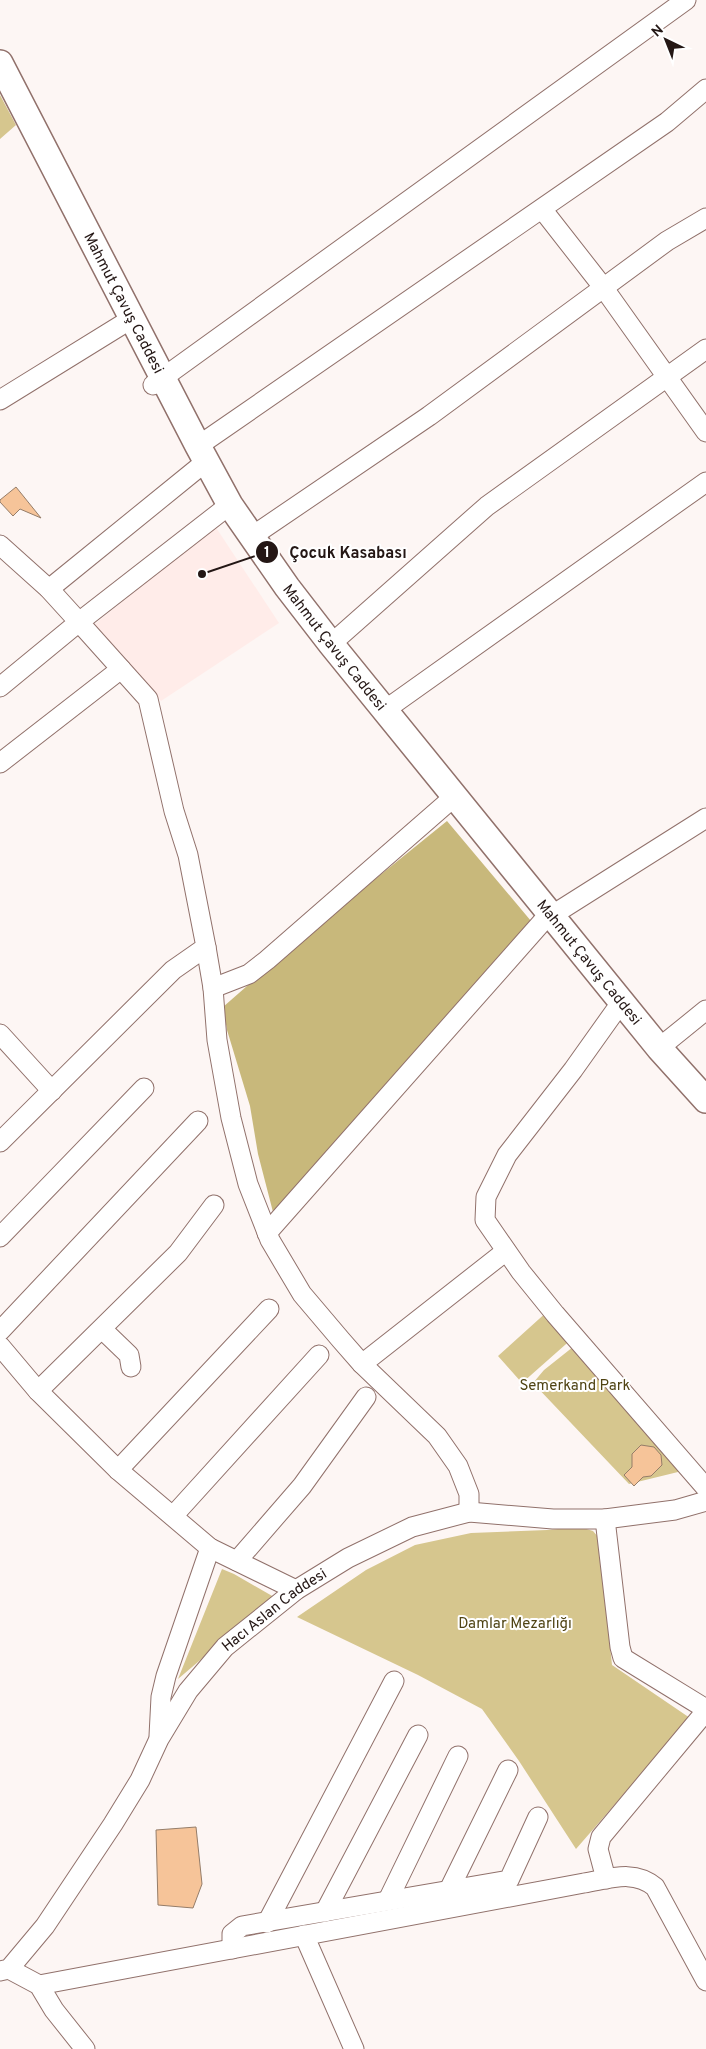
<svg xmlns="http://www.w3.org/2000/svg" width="706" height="2049" font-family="Overpass,sans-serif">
<rect width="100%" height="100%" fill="#fdf6f4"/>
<path fill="#ffece9" d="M215,526L279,623L161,701L95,624Z"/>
<path fill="#d6c68e" d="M0,95L16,125L0,139Z
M549,1310L574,1337L522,1383L498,1356Z
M578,1343L682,1463L678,1472L629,1484L533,1383L544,1370Z
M580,1527L593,1531L599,1538L612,1665L690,1718L576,1849L519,1761L482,1709L418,1675L297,1617L366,1570L415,1545L471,1533L547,1530Z
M222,1569L234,1574L274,1597L178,1679Z"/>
<path fill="#c8b87b" d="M447,821L531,921L313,1170L273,1212L258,1154L250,1106L227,1030L223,1007L247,986L282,960L311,931Z"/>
<path fill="#f6c499" stroke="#957d69" d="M16,487L41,518L20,509L13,516L0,502V500Z
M641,1445L654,1447L661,1455L662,1465L651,1476L643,1477L634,1486L624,1475L632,1467V1454Z
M196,1827L202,1884L193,1908L158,1905L156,1830Z"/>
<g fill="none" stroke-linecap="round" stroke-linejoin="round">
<defs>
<g id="minor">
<path d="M542,209L603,287L706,432"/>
<path d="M153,385L686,0"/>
<path d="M0,400L123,324"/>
<path d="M198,446L667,122L706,89"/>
<path d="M251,537L429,416L667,241L706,218"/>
<path d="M0,545L49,589L79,622L0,687"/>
<path d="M49,589L198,468"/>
<path d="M331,644L487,506L706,349"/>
<path d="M385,710L706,482"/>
<path d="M0,763L121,669"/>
<path d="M206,947L213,988L217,1040L231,1118L248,1184L270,1240L302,1294L341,1340L362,1364L437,1436L458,1466L469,1494V1512"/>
<path d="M213,988L249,974L267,960L447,803"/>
<path d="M615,1011L573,1070L507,1155L486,1197L485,1220L521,1272L555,1314L706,1488"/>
<path d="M0,1034L52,1091"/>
<path d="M659,1048L706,1010"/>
<path d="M0,1142L173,970L206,947L188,855L174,811L148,699L79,622L223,510"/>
<path d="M267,1233L543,921L706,818"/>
<path d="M0,1237L144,1088"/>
<path d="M102,1329L129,1355L131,1367"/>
<path d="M0,1331L198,1121"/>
<path d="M0,1346L38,1391L118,1470L210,1548L296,1590"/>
<path d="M362,1364L506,1251"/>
<path d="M38,1391L178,1253L214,1205"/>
<path d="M118,1470L269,1309"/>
<path d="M173,1516L319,1355"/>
<path d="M605,1519L620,1647L623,1658L706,1709"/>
<path d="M237,1561L302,1486L366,1397"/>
<path d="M159,1736L161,1697L166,1676L210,1548"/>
<path d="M606,1879L598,1849L601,1837L706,1711"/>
<path d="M449,1890L508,1770"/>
<path d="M388,1900L458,1756"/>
<path d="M325,1912L418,1735"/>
<path d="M267,1923L394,1681"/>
<path d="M304,1935L354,2049"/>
<path d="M232,1949V1934L242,1926L509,1880L538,1817"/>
<path d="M9,1969L39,1985L54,2010L85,2049"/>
<path id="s1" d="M0,1971L9,1969L45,1926L113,1824L140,1780L159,1739L188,1691L225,1647L296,1590L348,1558L412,1527L469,1512L553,1519H605L675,1510L706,1501"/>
<path d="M39,1985L584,1883C609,1879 634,1869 655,1887L706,1981"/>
</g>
<g id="major">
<path id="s2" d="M0,63L198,446L230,505L287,587L331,644L659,1048L706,1100"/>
</g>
</defs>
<use href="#minor" stroke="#91716b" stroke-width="21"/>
<use href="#major" stroke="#91716b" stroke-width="28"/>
<use href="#minor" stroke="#fff" stroke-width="19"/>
<use href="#major" stroke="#fff" stroke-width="25"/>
</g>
<g text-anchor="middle" stroke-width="4" stroke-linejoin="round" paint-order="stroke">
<g font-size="15" fill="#241715" stroke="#fff">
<text dy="5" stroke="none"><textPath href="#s2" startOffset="270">Mahmut Çavuş Caddesi</textPath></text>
<text dy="5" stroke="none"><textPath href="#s2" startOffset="675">Mahmut Çavuş Caddesi</textPath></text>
<text dy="5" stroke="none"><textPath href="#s2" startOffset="1080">Mahmut Çavuş Caddesi</textPath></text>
<text dy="5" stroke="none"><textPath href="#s1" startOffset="460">Hacı Aslan Caddesi</textPath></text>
</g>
<g font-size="15" fill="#4f4313" stroke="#fff">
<text x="575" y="1390">Semerkand Park</text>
<text x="515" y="1628">Damlar Mezarlığı</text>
</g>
</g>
<path fill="none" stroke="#241715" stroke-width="2" d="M202 574L267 552"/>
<g fill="#241715" stroke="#fff" stroke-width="2">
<circle cx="202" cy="574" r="5"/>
<circle cx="267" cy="552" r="12"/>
</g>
<g font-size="15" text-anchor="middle" font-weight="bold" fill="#fff">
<text x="267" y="557">1</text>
</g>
<g font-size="16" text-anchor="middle" font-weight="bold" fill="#241715" stroke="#fff" stroke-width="4" stroke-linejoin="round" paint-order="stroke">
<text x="348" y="558">Çocuk Kasabası</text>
</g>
<g transform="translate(666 40) rotate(317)" stroke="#ffffff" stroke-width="4" paint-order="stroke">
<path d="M0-4L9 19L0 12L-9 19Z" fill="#241715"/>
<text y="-8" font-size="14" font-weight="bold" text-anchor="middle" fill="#241715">N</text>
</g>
</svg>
